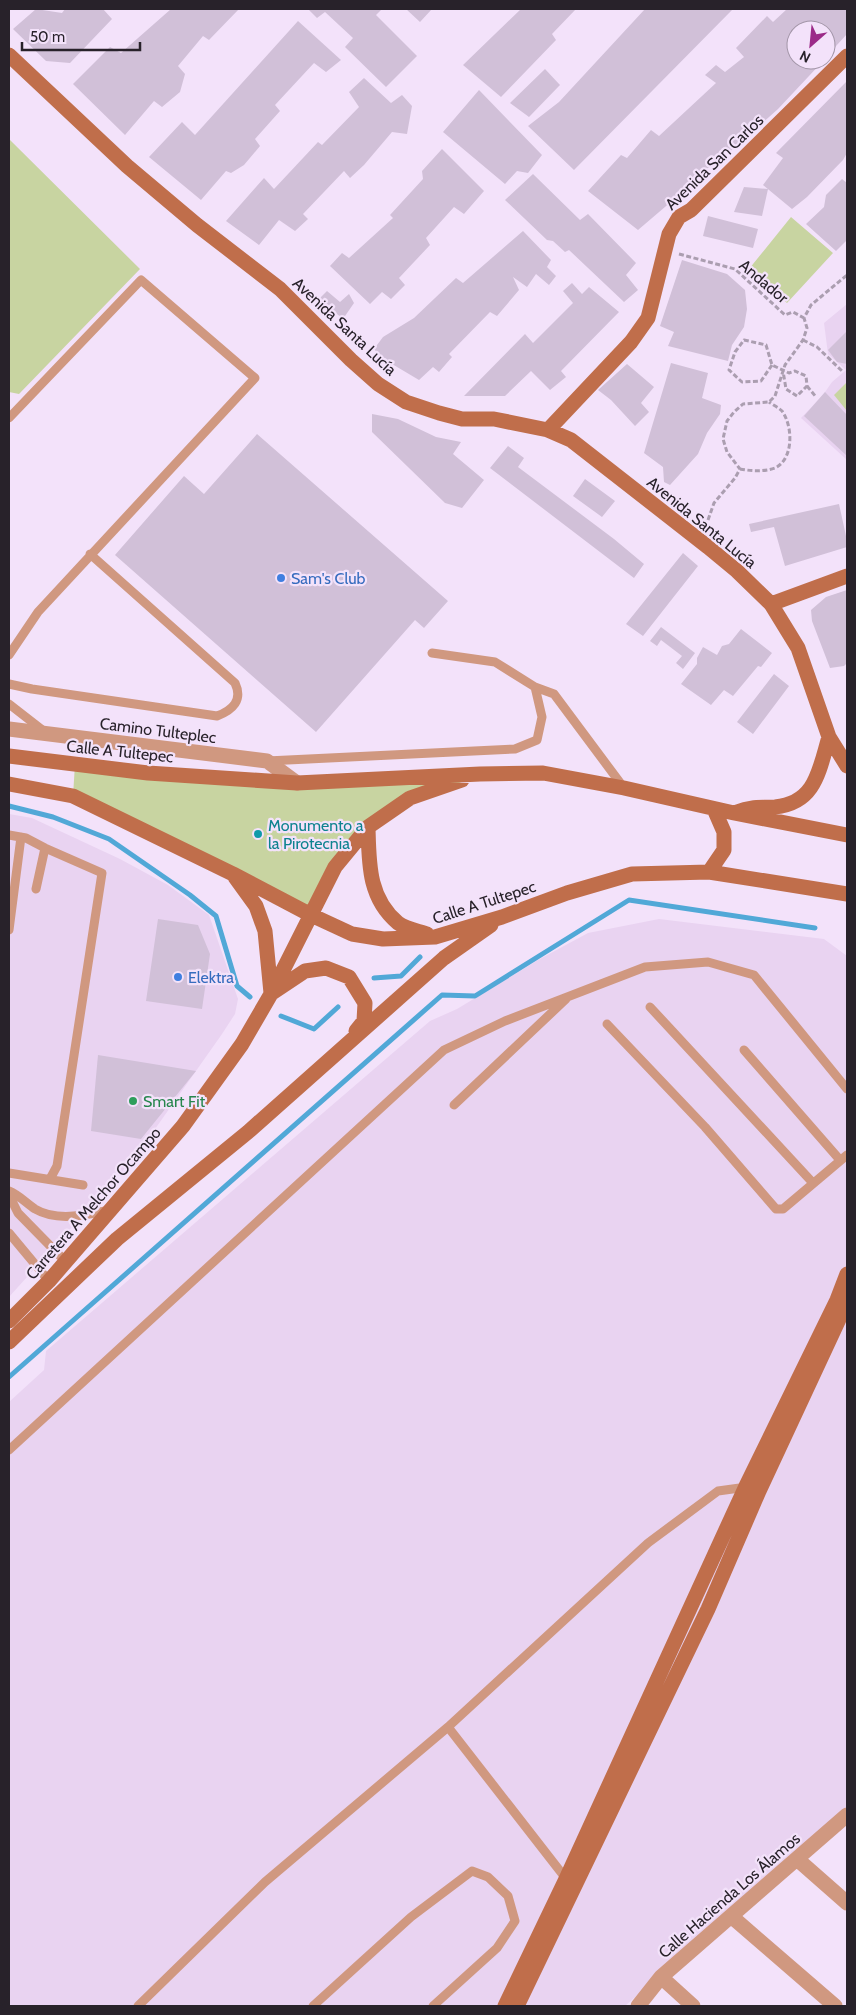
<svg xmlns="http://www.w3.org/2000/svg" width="856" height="2015" font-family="Cabin,sans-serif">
<rect width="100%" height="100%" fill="#f3e2fa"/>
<path fill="#e9d3f1" d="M847,304V460L801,418L823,395L832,382L846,370L828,354L824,323Z
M9,814L32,818L120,859L168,885L209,915L238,999L235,1014L222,1034L136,1156L9,1297Z
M659,919L824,939L847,956V1811L625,2006H9V1402L44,1370L46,1351L430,1021L457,1009L538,960L588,933Z"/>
<path fill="#c8d4a1" d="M9,139L140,269L19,394L9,392Z
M791,217L833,253L787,303L749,269Z
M847,382V411L834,395Z
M75,764L333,785L477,775L372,822L311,913L73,796Z"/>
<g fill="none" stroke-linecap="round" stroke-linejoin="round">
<path stroke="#51a8d7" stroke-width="5" d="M9,806L53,817L109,839L190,895L216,916L237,986L250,997
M374,978L401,976L420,957
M281,1016L314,1029L338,1007
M9,1377L442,995L475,996L629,900L815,928"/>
</g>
<path fill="#d1c0d8" d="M36,9L62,13L65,9H103L112,19L70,63L46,61L13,29Z
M171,9H239L209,40L203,36L178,66L185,74L180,92L162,107L154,101L125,135L73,84L110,47L121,53Z
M308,9H382L376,15L417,56L386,87L345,47L353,38L325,12L317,18Z
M406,9H432L420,22Z
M521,9H576L552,34L556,40L501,97L463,65Z
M645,9H733L574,170L528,126L559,102Z
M787,9H847V34L826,57V30H796V60H824L778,109L725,156L691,180L679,195L638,230L588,191L621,155L627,158L651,130L659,136L716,83L705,75L716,65L725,72L744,57L736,48L767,16L773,22Z
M298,21L341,60L326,72L314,63L275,105L280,111L255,139L260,146L244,165L231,173L226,171L201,200L149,157L182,122L195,135Z
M545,69L560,85L529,117L510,103Z
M364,78L391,103L402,95L412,106L407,134L392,132L364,165L350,178L344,171L303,214L308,219L295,231L279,220L259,245L226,221L264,178L274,189L318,142L322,145L359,107L349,92Z
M847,81V153L843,160L807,197L792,209L763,185L783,158L776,153Z
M479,90L542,155L528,173L517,171L505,184L443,132Z
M442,149L484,191L464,214L454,207L426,238L430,245L399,278L405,285L391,299L382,292L370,304L330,266L342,253L349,258L393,218L390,215L423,179L422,171Z
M533,174L580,220L588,214L636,263L626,275L638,290L624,302L569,250L565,252L553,241L547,240L505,200Z
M842,179L847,183V240L836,251L806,224L824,207L826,195Z
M744,187L768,189L762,216L734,212Z
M708,216L758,229L753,248L703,236Z
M523,231L551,260L547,267L556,276L549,285L536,274L527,287L513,277L519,290L497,316L490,312L449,354L452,357L439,372L433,367L419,380L382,358L374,349L383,337L414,318L456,278L463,283Z
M682,260L727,274L745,290L747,309L744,327L732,345L728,361L668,346L674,332L660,326Z
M572,283L582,294L589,287L619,312L561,371L566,377L550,390L531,371L505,396H464L525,334L533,343L573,303L563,291Z
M327,291L340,302L349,294L354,303L343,319L319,299Z
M847,331V364L837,362L828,350Z
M671,363L708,373L702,398L721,405L720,414L707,433L698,454L670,485L664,482L663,467L644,453Z
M627,364L654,387L641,403L649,412L635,426L611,400L598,390Z
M825,392L847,415V456L804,416Z
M372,414L398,419L436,437L461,442L453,454L484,480L462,508L445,503L372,432Z
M257,434L448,601L424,628L415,620L316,732L115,555L184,476L204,494Z
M508,446L524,458L518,467L614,539L644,564L634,578L490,468Z
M585,479L615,501L602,517L573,496Z
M839,504L846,536L847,535V547L785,566L774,527L751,532L749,524Z
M683,553L698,566L643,636L626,624Z
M847,590V663L844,666L830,668L812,621L811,610L826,597Z
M661,627L695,653L683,669L676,663L682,656L661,640L657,646L650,641Z
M741,629L772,653L761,667L758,666L733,696L724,690L711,705L681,684L697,664V658L703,647L717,655L722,646L729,644Z
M774,674L789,686L753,734L737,722Z
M158,919L198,925L210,954L202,1009L146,1001Z
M98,1055L196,1071L141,1139L91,1131Z"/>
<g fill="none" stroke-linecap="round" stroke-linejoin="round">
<path stroke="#ab9eb0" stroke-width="3" stroke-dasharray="5 2.5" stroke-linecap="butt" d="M679,254L735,269L785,315L793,312L804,318
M803,340L817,347L842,371
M772,365L761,381L742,382L729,370L735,352L744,340L766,345L772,365L789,373L795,371L806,376L807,386L797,396L786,389L783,371
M807,386L816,397
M740,469C751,471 763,472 775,468C794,459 793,426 782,411C779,408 773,405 769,402
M708,520L714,503L735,478L740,469L727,452L723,439L727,421L734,412L743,404L769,402L775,396L785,365L803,340L807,328L804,318L811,305L847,275"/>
<path stroke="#d09880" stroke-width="9" d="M9,418L141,280L255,378L38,612L9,655
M432,653L495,662L535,687L554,694L624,788
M9,684L32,689L217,716C233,710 243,700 235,683L90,554
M9,704L45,732
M267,761L515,749L537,740L542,717L535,687
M9,835L26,838L45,848L102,873L57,1166L50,1179
M36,889L45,848
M9,930L21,837
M650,1007L813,1183
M607,1024L705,1127L776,1209H783L847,1155
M744,1050L840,1160
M454,1105L566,999
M9,1173L83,1185
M9,1191C19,1195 26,1203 35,1209C57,1222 86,1215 110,1210
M9,1195L18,1213L65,1261
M9,1233L49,1281
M9,1450L444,1050L505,1021L645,967L708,962L754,975L847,1089
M448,1727L567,1880
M138,2006L265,1882L448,1727L648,1543L718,1491L747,1487
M313,2006L411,1917L472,1871L488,1877L508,1896L515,1921L497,1948L433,2006"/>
<path stroke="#d09880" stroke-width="15" d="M9,729L267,761L297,783
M797,1859L847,1903
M731,1916L835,2006
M661,1977L693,2006
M638,2006L661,1977L847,1815"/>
<path stroke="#c06e4b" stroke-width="15" d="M9,55L127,166L197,225L280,289L351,360L378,384L406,402L439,413L462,419H494L548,430L571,440L708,547L737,571L771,604L798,648L829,737L847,766
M548,430L631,342L648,318L669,234L679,217L691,210L847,56
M771,604L847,576
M9,756L148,773L297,783L480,774L543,773L624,788L734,813L847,835
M9,784L73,796L233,874L311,915L352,934L383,939L435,937L502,917L567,893L632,874L709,872L847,894
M737,812C753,806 759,808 775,807C816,803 819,770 829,737
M368,827C369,863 368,898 398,923C406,929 419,931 427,934
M709,872L724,850V832L714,809
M235,877L256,906L265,931L271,993
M272,993L305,971L326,968L349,977L365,1003L364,1021L356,1031
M9,1321L49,1281L183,1126L242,1044L271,994L335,867L368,827L410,798L462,780
M9,1342L117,1239L248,1132L444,958L491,925
M505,2006L566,1879L746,1486L837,1300L847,1274
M517,2006L708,1609L759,1491L847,1302"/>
</g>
<g fill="#3f7fe0" stroke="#f3e2fa" stroke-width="2">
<circle cx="281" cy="578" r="5"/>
<circle cx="178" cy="977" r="5"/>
</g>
<circle fill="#0f9aa8" stroke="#f3e2fa" stroke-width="2" cx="258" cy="834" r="5"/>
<circle fill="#2e9e5b" stroke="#f3e2fa" stroke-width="2" cx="133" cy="1101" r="5"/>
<g text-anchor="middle" stroke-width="4.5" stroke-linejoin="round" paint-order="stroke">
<g font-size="16" fill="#28222a" stroke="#f3e2fa">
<text transform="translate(714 162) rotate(-44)" y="6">Avenida San Carlos</text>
<text transform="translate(764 281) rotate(40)" y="6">Andador</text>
<text transform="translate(345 326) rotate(43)" y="6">Avenida Santa Lucía</text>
<text transform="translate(702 522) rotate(39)" y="6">Avenida Santa Lucía</text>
<text transform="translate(158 730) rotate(7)" y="6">Camino Tulteplec</text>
<text transform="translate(120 751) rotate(6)" y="6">Calle A Tultepec</text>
<text transform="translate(484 902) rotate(-18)" y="6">Calle A Tultepec</text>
<text transform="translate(93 1203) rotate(-49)" y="6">Carretera A Melchor Ocampo</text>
<text transform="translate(729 1895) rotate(-41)" y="6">Calle Hacienda Los Álamos</text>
</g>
<g font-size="16" fill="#366cbe" stroke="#f3e2fa" text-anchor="start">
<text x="291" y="584">Sam's Club</text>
<text x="188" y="983">Elektra</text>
</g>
<g font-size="16" fill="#0d838f" stroke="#f3e2fa" text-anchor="start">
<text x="268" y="831">Monumento a<tspan x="268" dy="18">la Pirotecnia</tspan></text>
</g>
<g font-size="16" fill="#27864d" stroke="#f3e2fa" text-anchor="start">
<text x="143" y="1107">Smart Fit</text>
</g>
</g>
<rect width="856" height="2015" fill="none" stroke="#28222a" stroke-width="20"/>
<g transform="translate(811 45) rotate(207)"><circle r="24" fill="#f3e2fa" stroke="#a295a7"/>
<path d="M0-4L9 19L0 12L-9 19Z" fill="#9b2a88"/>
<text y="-8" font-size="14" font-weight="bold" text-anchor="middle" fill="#28222a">N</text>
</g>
<path d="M22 42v8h118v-8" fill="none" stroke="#28222a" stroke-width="2.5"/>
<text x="30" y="42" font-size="15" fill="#28222a" stroke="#f3e2fa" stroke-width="4" paint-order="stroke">50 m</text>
</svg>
